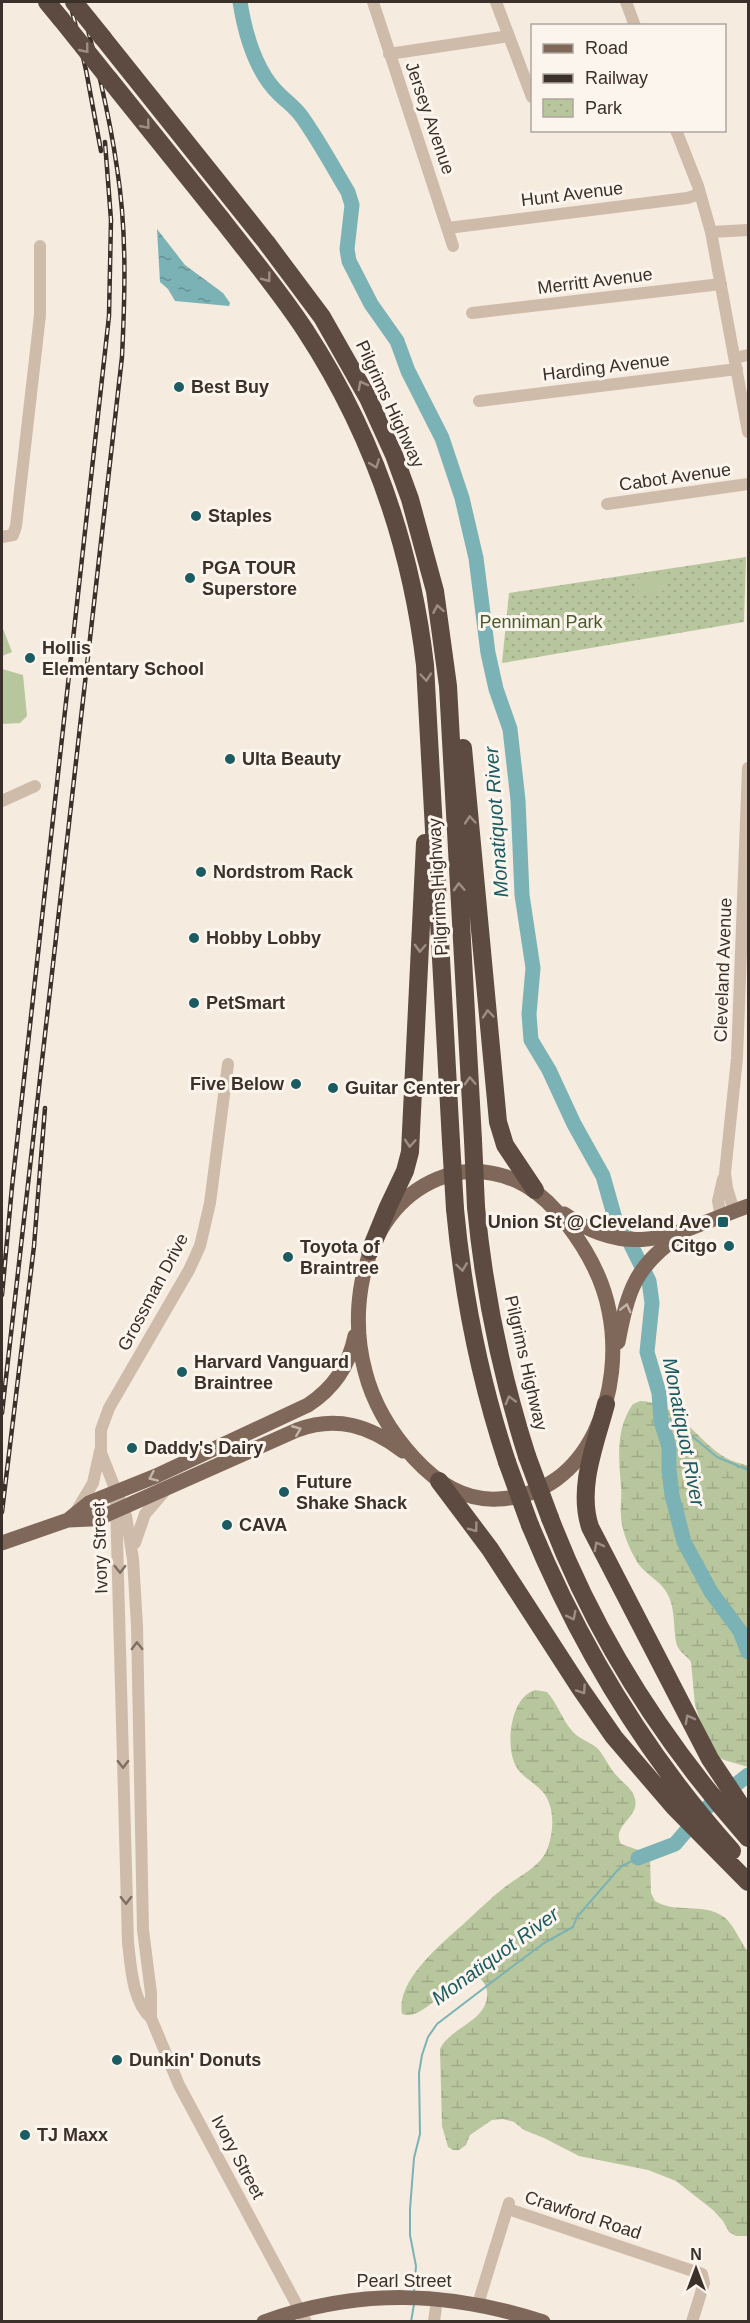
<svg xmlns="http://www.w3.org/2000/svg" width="750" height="2323" font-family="Arial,sans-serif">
<defs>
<pattern id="wetland-marsh" width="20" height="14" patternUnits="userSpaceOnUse" patternTransform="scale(1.5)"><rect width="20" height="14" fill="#b8c69d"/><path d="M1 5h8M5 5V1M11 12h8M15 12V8" fill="none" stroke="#9faa87"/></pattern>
<pattern id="park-dots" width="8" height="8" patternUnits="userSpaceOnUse" patternTransform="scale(1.5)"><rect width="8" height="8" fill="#b8c69d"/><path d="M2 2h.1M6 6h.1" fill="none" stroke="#9faa87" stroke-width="1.8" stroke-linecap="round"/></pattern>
<pattern id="water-ripples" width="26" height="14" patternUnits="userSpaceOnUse" patternTransform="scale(1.5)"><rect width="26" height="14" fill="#7bb2b5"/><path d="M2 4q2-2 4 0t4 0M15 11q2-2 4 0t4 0" fill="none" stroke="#669193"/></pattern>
</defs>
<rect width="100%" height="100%" fill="#f5ebdf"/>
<path fill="url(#wetland-marsh)" d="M640,1401C676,1401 697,1441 726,1458C733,1462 741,1463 748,1466V1767L724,1760L717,1756L700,1720L695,1705L691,1662C688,1657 681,1653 679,1649C672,1639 677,1612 668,1595C662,1582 649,1577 640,1566C631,1554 621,1530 621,1515C620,1506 622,1497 621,1487C619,1459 615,1429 633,1404Z
M535,1690L547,1692C558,1704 562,1720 573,1732C580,1740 592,1742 599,1750C606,1759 610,1769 618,1777C624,1784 633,1789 635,1799C640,1818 611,1825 621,1844L644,1852L650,1858L651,1893L655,1901C676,1914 703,1902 724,1917C734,1925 740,1941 748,1952V2236H736L729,2232L723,2221L713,2210L676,2181L648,2170L579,2156L544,2138L524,2130L514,2122L503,2119L492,2120L470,2135L466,2145L459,2150H453L448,2147L442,2126L440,2049C451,2026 490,2021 487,1991C486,1984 482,1979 476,1976C452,1976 423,2023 402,2014C395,1978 448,1939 471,1917C482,1907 493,1896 505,1887C519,1876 538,1868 546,1852C554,1835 556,1806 542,1791C533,1781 519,1776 514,1762C506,1742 511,1697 535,1690Z"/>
<path fill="url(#park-dots)" d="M746,557L744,622L502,663L509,593Z"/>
<path fill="#b8c69d" d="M666,575L668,590L639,595L637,579Z
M2,626L12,652L2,656Z
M2,669L23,675L27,716L20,723L2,724Z"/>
<path fill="url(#water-ripples)" d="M157,229L185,265L223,293L230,303L229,306L175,301L168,289L160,282Z"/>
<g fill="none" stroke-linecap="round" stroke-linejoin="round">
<path stroke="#7bb2b5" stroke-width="2" d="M660,1415L675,1422L717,1457L748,1470
M414,2292L416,2266L410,2235V2209L414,2158L420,2134L419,2073L422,2055L428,2037L437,2024L509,1969L544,1943L573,1927L577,1917L616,1872L622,1866L638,1858
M411,2322L414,2304"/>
<path stroke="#7bb2b5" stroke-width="15" d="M240,2C245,33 255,71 279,94C287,102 295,107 302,117C319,141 333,167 348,192L352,205L347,249L349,261L371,304L397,341L408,371L442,438L462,498L476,558L488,653L496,689L510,729L518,800L522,895L533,968L529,1014L531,1040L549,1070L574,1124L603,1176L616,1222L626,1235L649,1281L652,1303L647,1352L659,1393L661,1421L669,1447V1470L672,1495L684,1542L711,1592L740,1631L748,1652
M638,1858L675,1844L704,1810L748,1775"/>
<path stroke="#cfbbaa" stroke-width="12" d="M373,2L453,246
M496,2L532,97
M626,2L635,26
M389,54L509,36
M676,130L698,186L711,232L748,432
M448,228L687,198L700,194
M711,232L748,230
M472,313L721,284
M735,358L748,355
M479,401L737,369
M607,504L748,484
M2,537L13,535L16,526L40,315V246
M2,801L35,786
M228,1064L210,1203L200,1246L189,1270L109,1408L101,1430V1453L126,1516L133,1559L137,1626L143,1930L151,1993V2018L179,2085L306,2322
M734,1211L727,1188L725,1173L737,1058L748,768
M721,1216L718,1201L723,1179
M116,1503L128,1943C131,1966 132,2001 151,2018
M77,1510L93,1483L100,1451
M135,1543L145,1514L164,1492
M508,2209L702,2274L704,2283L692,2322
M478,2304L509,2203
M434,2322L437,2298"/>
<path stroke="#7f675a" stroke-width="15" d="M471,1171C514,1172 542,1191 567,1224C587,1250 603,1279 609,1311C625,1389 591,1495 498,1499C465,1501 436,1482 414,1458C392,1434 373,1403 365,1371C343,1290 375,1180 471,1171Z
M564,1214C634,1263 678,1231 748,1206
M618,1342C628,1290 635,1266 680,1235
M68,1520L89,1503L156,1476L308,1405C334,1388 349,1366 355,1336
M2,1543L68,1520L91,1519L106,1515L297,1430C337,1415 370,1426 403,1451
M264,2322C359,2288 448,2291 543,2322"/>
<path stroke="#5d4a40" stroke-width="18" d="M47,2L61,19
M103,38L266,242L322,317L368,398L394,455L410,499L435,591L448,686L473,1140
M109,79C147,127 185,174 223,221C251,257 280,292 305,330C371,431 411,545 425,665L451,1142
M463,748L498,1122L505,1145L535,1190
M476,1207C484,1292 501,1374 527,1456
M455,1209C463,1295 480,1380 507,1462
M370,1251L388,1207L405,1171L410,1152L425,843
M606,1404C596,1443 577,1487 590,1527L710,1759L748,1816
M439,1481L490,1549L580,1688L614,1737L674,1807L748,1882
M550,1518C595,1636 665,1744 748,1838
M530,1525C579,1644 646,1755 732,1851"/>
<defs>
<path id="rail" d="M70,2L86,70L101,151
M2,1295L12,1187L109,316L111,220L105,142
M2,1413L122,357C125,294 127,231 117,168C109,112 95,57 81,2
M2,1512L34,1246L45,1108"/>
</defs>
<use href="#rail" stroke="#3c302a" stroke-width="4.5"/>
<use href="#rail" stroke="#fcf5ed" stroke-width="2" stroke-dasharray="7" stroke-linecap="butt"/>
<path stroke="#5d4a40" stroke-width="18" d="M74,2L103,38
M61,19L109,79
M473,1140L476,1207
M451,1142L455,1209
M527,1456L550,1518
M507,1462L530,1525"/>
</g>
<defs><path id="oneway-chevron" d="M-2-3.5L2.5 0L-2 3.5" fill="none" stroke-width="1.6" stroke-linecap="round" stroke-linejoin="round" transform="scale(1.5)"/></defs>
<g stroke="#9d8e85">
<use href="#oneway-chevron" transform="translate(85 49) rotate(51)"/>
<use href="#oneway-chevron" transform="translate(146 125) rotate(51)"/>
<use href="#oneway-chevron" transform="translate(267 278) rotate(53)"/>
<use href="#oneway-chevron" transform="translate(362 385) rotate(-118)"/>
<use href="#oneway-chevron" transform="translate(375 464) rotate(69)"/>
<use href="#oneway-chevron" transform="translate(438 609) rotate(-100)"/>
<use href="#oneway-chevron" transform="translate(426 677) rotate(85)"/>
<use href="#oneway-chevron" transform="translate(470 820) rotate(-95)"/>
<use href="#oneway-chevron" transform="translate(459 887) rotate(-93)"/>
<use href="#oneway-chevron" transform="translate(420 948) rotate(93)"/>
<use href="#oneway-chevron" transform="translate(488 1014) rotate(-95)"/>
<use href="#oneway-chevron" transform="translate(470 1081) rotate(-93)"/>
<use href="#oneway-chevron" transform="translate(410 1143) rotate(94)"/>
<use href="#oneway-chevron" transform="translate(462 1267) rotate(82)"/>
<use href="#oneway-chevron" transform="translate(510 1400) rotate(-105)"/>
<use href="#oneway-chevron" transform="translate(474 1528) rotate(53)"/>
<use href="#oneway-chevron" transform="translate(598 1546) rotate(-118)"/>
<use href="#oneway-chevron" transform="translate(572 1616) rotate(63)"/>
<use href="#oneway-chevron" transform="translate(582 1690) rotate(56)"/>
<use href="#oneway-chevron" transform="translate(689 1719) rotate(-118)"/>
</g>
<g stroke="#c4b5ab">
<use href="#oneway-chevron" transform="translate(626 1308) rotate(-76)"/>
<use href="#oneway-chevron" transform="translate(297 1430) rotate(-22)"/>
<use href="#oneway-chevron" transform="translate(153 1477) rotate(156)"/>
</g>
<g stroke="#7e6f64">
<use href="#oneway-chevron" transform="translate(120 1569) rotate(89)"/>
<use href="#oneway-chevron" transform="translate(137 1646) rotate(-91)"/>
<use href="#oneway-chevron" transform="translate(123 1764) rotate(89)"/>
<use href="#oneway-chevron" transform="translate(126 1900) rotate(89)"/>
</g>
<g fill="#1b5c62" stroke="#fcf5ed" stroke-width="2">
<circle cx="179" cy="387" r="6"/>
<circle cx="196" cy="516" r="6"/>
<circle cx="190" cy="578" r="6"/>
<circle cx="30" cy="658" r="6"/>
<circle cx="230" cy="759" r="6"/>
<circle cx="201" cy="872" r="6"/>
<circle cx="194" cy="938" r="6"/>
<circle cx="194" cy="1003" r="6"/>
<circle cx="296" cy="1084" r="6"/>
<circle cx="333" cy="1088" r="6"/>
<rect x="717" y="1216" width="12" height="12" rx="3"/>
<circle cx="729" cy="1246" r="6"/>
<circle cx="288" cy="1257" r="6"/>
<circle cx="182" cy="1372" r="6"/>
<circle cx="132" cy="1448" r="6"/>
<circle cx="284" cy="1492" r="6"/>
<circle cx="227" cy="1525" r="6"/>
<circle cx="117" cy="2060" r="6"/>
<circle cx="25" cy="2135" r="6"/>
</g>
<g text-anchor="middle" stroke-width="6" stroke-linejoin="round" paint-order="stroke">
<g font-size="18" fill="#3c302a" stroke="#fcf5ed">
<text transform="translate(430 118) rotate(71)" y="6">Jersey Avenue</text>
<text transform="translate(572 194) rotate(-7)" y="6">Hunt Avenue</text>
<text transform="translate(595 281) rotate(-7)" y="6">Merritt Avenue</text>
<text transform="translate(606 367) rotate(-7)" y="6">Harding Avenue</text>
<text transform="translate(390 404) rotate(65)" y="6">Pilgrims Highway</text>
<text transform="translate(675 477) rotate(-8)" y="6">Cabot Avenue</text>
<text transform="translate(438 887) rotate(-93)" y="6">Pilgrims Highway</text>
<text transform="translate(723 970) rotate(-88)" y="6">Cleveland Avenue</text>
<text transform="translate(153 1292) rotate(-62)" y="6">Grossman Drive</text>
<text transform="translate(526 1363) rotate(77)" y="6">Pilgrims Highway</text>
<text transform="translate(100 1548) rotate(-92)" y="6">Ivory Street</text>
<text transform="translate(238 2157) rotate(62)" y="6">Ivory Street</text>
<text transform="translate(583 2215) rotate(18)" y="6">Crawford Road</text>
<text x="404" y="2287">Pearl Street</text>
</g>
<g font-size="18" font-weight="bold" fill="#3c302a" stroke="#fcf5ed" text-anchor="start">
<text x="191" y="393">Best Buy</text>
<text x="208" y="522">Staples</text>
<text x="202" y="574">PGA TOUR<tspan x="202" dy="21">Superstore</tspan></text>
<text x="42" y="654">Hollis<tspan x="42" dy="21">Elementary School</tspan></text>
<text x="242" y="765">Ulta Beauty</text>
<text x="213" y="878">Nordstrom Rack</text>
<text x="206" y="944">Hobby Lobby</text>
<text x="206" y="1009">PetSmart</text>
<text x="284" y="1090" text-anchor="end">Five Below</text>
<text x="345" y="1094">Guitar Center</text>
<text x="711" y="1228" text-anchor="end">Union St @ Cleveland Ave</text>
<text x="717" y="1252" text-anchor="end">Citgo</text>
<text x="300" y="1253">Toyota of<tspan x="300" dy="21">Braintree</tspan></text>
<text x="194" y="1368">Harvard Vanguard<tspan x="194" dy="21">Braintree</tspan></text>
<text x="144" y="1454">Daddy's Dairy</text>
<text x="296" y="1488">Future<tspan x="296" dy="21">Shake Shack</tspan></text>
<text x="239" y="1531">CAVA</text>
<text x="129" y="2066">Dunkin' Donuts</text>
<text x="37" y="2141">TJ Maxx</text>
</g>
<g font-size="18" fill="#4a5d2b" stroke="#fcf5ed">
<text x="541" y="628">Penniman Park</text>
</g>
<g font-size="20" font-style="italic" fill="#1b5c62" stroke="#fcf5ed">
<text transform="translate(496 822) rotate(-94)" y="7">Monatiquot River</text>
<text transform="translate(684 1432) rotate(79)" y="7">Monatiquot River</text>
<text transform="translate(495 1956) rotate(-36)" y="7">Monatiquot River</text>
</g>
</g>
<rect width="750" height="2323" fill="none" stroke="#3c302a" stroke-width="6"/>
<rect x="531" y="24" width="195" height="108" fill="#fcf5ed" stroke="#afa69f" stroke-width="1.5"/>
<rect x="543" y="44" width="30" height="9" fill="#7f675a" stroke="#afa69f" stroke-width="1.5"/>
<text x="585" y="54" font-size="18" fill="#3c302a">Road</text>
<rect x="543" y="74" width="30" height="9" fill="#3c302a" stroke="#afa69f" stroke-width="1.5"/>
<text x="585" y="84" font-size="18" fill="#3c302a">Railway</text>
<rect x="543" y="99" width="30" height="18" fill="url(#park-dots)" stroke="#afa69f" stroke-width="1.5"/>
<text x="585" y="114" font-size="18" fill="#3c302a">Park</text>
<g transform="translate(696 2269)" stroke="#fcf5ed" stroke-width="4.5" paint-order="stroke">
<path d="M0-4.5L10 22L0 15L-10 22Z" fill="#3c302a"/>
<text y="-9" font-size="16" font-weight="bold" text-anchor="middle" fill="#3c302a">N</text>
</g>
</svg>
